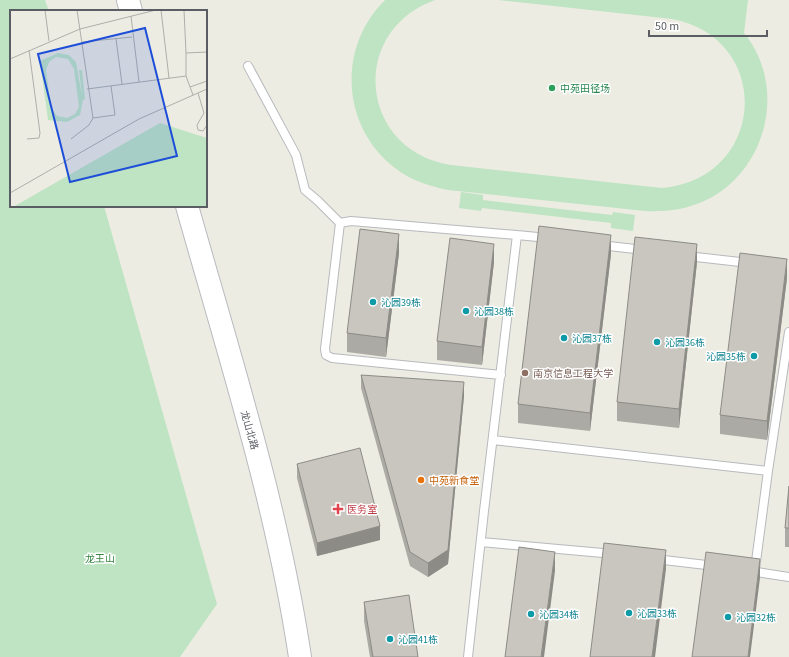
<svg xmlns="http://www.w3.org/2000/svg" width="789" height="657" font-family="'Source Sans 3','Noto Sans SC',sans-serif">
<rect width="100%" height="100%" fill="#edece2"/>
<path fill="#bfe4c3" d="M0,0H45L49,11H11V206H104L217,604L180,657H0Z
M385,0H435C348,31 359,151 451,165L662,188C766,179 775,39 672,19L498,0H748L744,33C789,88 766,174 702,202C683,210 665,212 645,211L448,190C429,186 410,180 395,168C341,127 337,47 385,0Z
M461,192L483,195V200L612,215L613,212L635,215L633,231L611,228V223L482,208L481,211L459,208Z"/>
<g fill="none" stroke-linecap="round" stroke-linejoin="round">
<defs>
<path id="lane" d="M248,66L296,155L305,190L318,201L340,223L351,221L517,235L548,238
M340,223L325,349L326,355L332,358L501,375
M600,245L644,250
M687,256L749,263
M493,440L768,471
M481,542L614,554
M655,559L715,566
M755,569L768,471L789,332
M750,571L789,577
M468,657L484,511L517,235"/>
<path id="secondary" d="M128,0L131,11
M187,206C229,355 277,504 300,657"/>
</defs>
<use href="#lane" stroke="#b7b9be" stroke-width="10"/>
<use href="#secondary" stroke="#b8bac0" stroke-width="24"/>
<use href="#lane" stroke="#fff" stroke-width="8"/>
<use href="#secondary" stroke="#fff" stroke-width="22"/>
</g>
<path fill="#acaaa4" d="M399,253L386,357L347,352V333Z
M611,254L590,431L518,423V404Z
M494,262L482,365L437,360V341Z
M697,262L679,428L617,421V402Z
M787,278L767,440L720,434V415Z
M361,375L464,396L448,564L428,577L410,566L361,388Z
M297,464L380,540L317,556L297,478Z
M789,486V547H785V528Z
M364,602L418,657H370L364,621Z"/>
<path fill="#8c8b86" d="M399,234V253L386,357V338Z
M611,235V254L590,431V413Z
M494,244V262L482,365V347Z
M697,244V262L679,428V409Z
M787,259V278L767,440V421Z
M464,382V396L448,564L428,577V563Z
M380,526V540L317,556V543Z
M666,550V569L655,657H652Z
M555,552V571L544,657H541Z
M760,559V578L750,657H748Z"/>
<path fill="#c8c6bf" stroke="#8c8b86" d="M539,226L611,235L590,413L518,404Z
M360,229L399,234L386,338L347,333Z
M635,237L697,244L679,409L617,402Z
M450,238L494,244L482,347L437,341Z
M740,253L787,259L767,421L720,415Z
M361,375L464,382L448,550L428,563L410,552Z
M360,448L380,526L317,543L297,464Z
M789,486V528H785Z
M604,543L666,550L652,657H590Z
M519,547L555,552L541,657H505Z
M706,552L760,559L748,657H692Z
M409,595L418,657H373L364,602Z"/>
<circle fill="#2e9e5b" stroke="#fff" stroke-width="1.5" cx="552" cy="88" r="4"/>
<g fill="#0f9aa8" stroke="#fff" stroke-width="1.5">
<circle cx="373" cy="302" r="4"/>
<circle cx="466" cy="311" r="4"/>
<circle cx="564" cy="338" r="4"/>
<circle cx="657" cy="342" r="4"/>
<circle cx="754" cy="356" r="4"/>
<circle cx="629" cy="613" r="4"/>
<circle cx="531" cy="614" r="4"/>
<circle cx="728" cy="617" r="4"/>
<circle cx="390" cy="639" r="4"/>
</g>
<circle fill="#8d6e63" stroke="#fff" stroke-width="1.5" cx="525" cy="373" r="4"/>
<circle fill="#e8710a" stroke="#fff" stroke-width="1.5" cx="421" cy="480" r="4"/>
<path fill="#e0444e" stroke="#fff" stroke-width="1.5" d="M336 503h4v4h4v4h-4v4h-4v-4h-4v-4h4z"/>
<g text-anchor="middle" stroke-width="3" stroke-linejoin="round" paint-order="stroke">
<g font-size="10" fill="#27864d" stroke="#fff" text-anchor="start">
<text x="560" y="92">中苑田径场</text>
</g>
<g font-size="10" fill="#0d838f" stroke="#fff" text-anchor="start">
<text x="381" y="306">沁园39栋</text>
<text x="474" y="315">沁园38栋</text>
<text x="572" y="342">沁园37栋</text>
<text x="665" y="346">沁园36栋</text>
<text x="746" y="360" text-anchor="end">沁园35栋</text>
<text x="637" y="617">沁园33栋</text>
<text x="539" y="618">沁园34栋</text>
<text x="736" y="621">沁园32栋</text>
<text x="398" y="643">沁园41栋</text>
</g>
<g font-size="10" fill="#785e54" stroke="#fff" text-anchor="start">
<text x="533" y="377">南京信息工程大学</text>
</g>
<g font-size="10" fill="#5a5d63" stroke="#fff">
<text transform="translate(250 430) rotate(74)" y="4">龙山北路</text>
</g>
<g font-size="10" fill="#c56008" stroke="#fff" text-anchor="start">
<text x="429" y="484">中苑新食堂</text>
</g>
<g font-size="10" fill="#be3a42" stroke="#fff" text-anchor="start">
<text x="347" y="513">医务室</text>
</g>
<g font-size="10" fill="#378543" stroke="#fff">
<text x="100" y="562">龙王山</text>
</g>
</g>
<g transform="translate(10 10)">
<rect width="197" height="197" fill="#edece2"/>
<path d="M48,43L59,45L66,52L72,86L69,60H72L75,89L73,90L70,105L57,112L38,110L30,51ZM46,47L58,49L64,59L69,97L65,104L57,108L47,106L41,97L36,60L39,52ZM150,113L197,128V197H3Z" fill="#bfe4c3" fill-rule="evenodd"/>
<path fill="none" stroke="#aeafab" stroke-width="1" d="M35,0L39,31M151,0L159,68M174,0L176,43M121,6L129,72M106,29L112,74M72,32L122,27M0,49L70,19L146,0M180,77L197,71M77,79L176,66M188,83L194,103L187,115L188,120L193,121L197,115M183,85L176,66V43L197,42M83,108L105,105L101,76M17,129L29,128L30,123L19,40M61,129L79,115L83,108L67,0M0,183L129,109L197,79"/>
<path fill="#1d4ed8" fill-opacity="0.15" stroke="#1d4ed8" stroke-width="2" d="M135,18L167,146L60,172L28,44Z"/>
<rect width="197" height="197" fill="none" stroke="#5a5d63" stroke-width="2"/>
</g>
<path d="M649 30v6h118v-6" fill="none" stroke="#5a5d63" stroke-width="2"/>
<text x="655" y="30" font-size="12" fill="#5a5d63" stroke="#ffffff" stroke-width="3" paint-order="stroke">50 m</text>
</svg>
